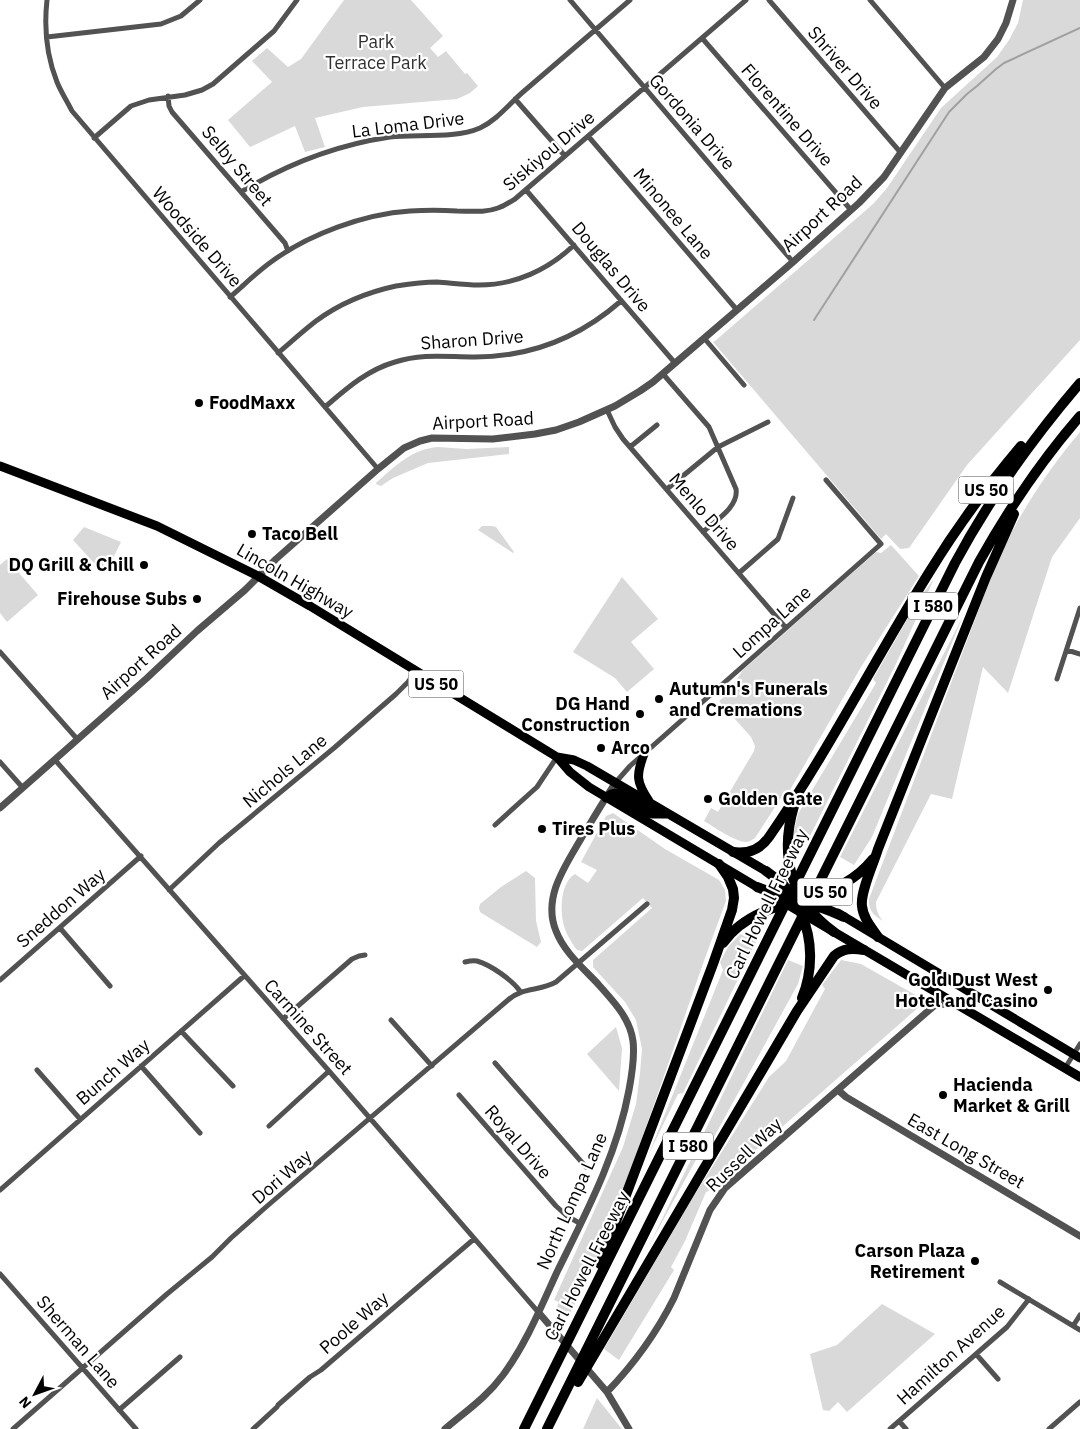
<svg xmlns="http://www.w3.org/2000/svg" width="1080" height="1429" font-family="'IBM Plex Sans',sans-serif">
<rect width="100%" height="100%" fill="#fff"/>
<path fill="#d9d9d9" d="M344,0H411L443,36L430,48L438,57L446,51L465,74L467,73L478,86L470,93L457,99L363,107L315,118L325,147L305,152L295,126L250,147L228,120L272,82L252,61L267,48L288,67L301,59Z
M1023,0H1080V340L967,465L909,548L900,549L886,534L881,539L713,342L715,341L873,204L887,188L941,108L997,57L1009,40L1018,23Z
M1080,432V518L1052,557L1008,693L983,667L952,799L931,794L876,902C876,910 878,915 883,921C873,914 869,912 869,899L998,559C1020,513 1047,471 1080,432Z
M438,447L466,449L509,447V454L428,463L393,478L381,486L376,484V483C395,466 412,449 438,447Z
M482,526H492L496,527L514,552L513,553L478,530Z
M84,527L121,542L108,568L93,562L73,540Z
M891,545L919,576L861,667L790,790L784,793L755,838C752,840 750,841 747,842C737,843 714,827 704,821L711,808L718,812L754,751L755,746L751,737L719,701L726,695L743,670L876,552L881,553Z
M7,559L38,595L7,622L0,613V565Z
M622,577L658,619L631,642L654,669L627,692L615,678L573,652Z
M934,579L895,666L807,842L793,835L798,814L876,683L873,679L920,597Z
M963,616L872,837L854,865L840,857Z
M613,813L665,849L719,880L725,890L726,901L705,958L657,1096L620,1199L600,1251L569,1316L556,1309L559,1302L554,1300L623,1147L636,1104L640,1073L642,1049L636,1020L625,1002L593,967V960L652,908L643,898L582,951L577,950C571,942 565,932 563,922C560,908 561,882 575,874L588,883L597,870L581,862L606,816Z
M526,871L535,878L536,921L541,942L537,947L483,914L480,912L479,908L480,904L501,887Z
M740,934L756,942L683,1093L678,1094L648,1156L723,970L720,962L728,947Z
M788,960L803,966L798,984L709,1146L704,1145L649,1246Z
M841,960L861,964L919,997L923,1002L920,1006L749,1156L719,1185L706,1192L685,1241L671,1267L674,1270L619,1360L604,1349L692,1199L769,1077L786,1061L825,989L822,985Z
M616,1027L622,1048L619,1091L587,1054Z
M882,1304L935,1334L847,1412L838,1402L829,1411L823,1410L810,1354L837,1345Z
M597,1398L622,1429H583Z"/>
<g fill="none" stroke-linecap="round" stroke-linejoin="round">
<path stroke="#a0a0a0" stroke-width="2" d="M814,320L949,112L967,94L977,86L996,69L1004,63L1080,28"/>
<path stroke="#525252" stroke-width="5" d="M47,0C44,27 47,57 57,82C61,92 67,101 72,111L378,469
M570,0L793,262
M769,0L901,153
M870,0L945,88
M47,37L161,24L181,16L200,0
M702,38L851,210
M168,96L169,106L172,112L285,243L288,251
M515,99L565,156
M588,136L737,310
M94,138L131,106L149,100L185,95L202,90L213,84L274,31L297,0
M526,190L675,363
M241,192C287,164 336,145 390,137C417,134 455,139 480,128C497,120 509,104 523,92C559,61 594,31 630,0
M230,297C244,285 257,272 271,262C309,234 364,214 410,211C426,210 441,210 457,211C471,211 485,213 498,208C504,206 510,202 515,199L746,0
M704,338L744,385
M278,353C291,342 303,331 316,321C339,304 368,292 396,286C409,284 424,282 437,282C451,283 465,285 479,285C515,285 548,270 574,245
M663,374L709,427L736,489C739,507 715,521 703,532
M325,407C346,389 367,370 395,362C423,353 446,357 475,357C530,357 580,337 621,301
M607,410L615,427L623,439L786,628
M630,447L657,425
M667,489L718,447L768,422
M739,573L778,539L793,498
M1067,650L1080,654
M0,652L78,740
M1057,679L1080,608
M55,760L329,1071L539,1313
M0,762L23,788
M616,782L630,766L881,544L826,480
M495,825L537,787L557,757
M169,890L219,843L334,748L396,694L408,682L416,671
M60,928L110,986
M465,962C469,961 473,960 477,961C491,965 512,980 520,991
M0,980L141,856
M283,1019L352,959L359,956L365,955
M391,1020L432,1066
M181,1031L233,1086
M495,1063L586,1167
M141,1066L200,1133
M1065,1068L1080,1044
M37,1070L80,1119
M459,1095L556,1206L567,1216L581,1224
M269,1126L329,1071
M0,1190L244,976
M0,1274L136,1429
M1000,1282L1080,1330
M1073,1326L1080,1315
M976,1354L998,1379
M119,1410L180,1357
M899,1421L906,1429
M13,1429L167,1294L212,1257L231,1238L266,1207L508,1000C525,986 538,992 556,982L647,904
M253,1429L277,1407L278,1405L310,1377L321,1370L474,1239
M890,1429L1007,1327L1029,1299
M1049,1429L1080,1402"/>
<path stroke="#525252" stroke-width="7" d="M0,808L147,678L197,631L245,590L276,559L378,469L404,448L420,441L432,438L493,439L535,434L556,430L579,422L615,406L640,391L653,382L793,262L859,203L884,177L945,88L984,57L998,39L1006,23L1013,0
M838,1090L846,1097L1080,1236
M539,1313L607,1392L629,1429
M607,1392C634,1364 657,1332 674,1298L710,1210L725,1188L935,1005L945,1004L956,1005
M445,1429C466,1411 486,1398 503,1375C526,1344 541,1307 557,1272C586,1213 617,1155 629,1090C632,1074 635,1057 633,1041C630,1018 613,1001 598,984C583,968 564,952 556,931C542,897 566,865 582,837C593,819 604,800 616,782"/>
<path stroke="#000" stroke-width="9" d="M768,893L1080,1077
M838,913L1080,1058"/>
<path stroke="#000" stroke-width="9" d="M0,466L157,526L258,576L310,606L557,757L570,772L589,787L757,887
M644,754C636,775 636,782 649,801
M557,757L574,760L587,766L766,871
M606,798L611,794L615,793L648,812L652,814H668"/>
<path stroke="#000" stroke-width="10" d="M794,806C779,856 791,901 834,932
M733,852C748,854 760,850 769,837C828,752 875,659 930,571C957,527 988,485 1021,446
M766,871L782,883L793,898
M757,887L773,893L795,897
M809,896C835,890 856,880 873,859
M801,913C813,940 813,971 802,998
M878,937C872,928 863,918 862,906C860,892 874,863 878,849L986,577L1014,514
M723,943C741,918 780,899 811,905C823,907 833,912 844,917
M600,1264L713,964L732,910L734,898L733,889L728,877L719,864
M578,1382L797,1011L834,956C843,948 853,948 864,950
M524,1429L955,563C990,498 1032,439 1080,383
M547,1429L979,562C1008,510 1041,461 1080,416"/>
</g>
<g fill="#000" stroke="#fff" stroke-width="2">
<circle cx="199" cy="403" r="5"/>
<circle cx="252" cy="534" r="5"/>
<circle cx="144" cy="565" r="5"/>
<circle cx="197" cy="599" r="5"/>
<circle cx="659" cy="699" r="5"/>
<circle cx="640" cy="714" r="5"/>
<circle cx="601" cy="748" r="5"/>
<circle cx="708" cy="799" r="5"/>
<circle cx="542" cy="829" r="5"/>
<circle cx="1048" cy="990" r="5"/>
<circle cx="943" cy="1095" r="5"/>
<circle cx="975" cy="1261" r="5"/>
</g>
<g text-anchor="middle" stroke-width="4.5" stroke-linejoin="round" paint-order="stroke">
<g fill="#fff" stroke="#4c4c4c" stroke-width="1">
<rect x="958.5" y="476.5" width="55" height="27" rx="4"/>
<rect x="908" y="592.5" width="50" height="27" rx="4"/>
<rect x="408.5" y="670.5" width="55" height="27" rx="4"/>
<rect x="797.5" y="878.5" width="55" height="27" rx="4"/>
<rect x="663" y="1132.5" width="50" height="27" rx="4"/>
</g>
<g font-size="16" font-weight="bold" fill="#000">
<text x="986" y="496">US 50</text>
<text x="933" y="612">I 580</text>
<text x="436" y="690">US 50</text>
<text x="825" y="898">US 50</text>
<text x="688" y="1152">I 580</text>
</g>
<g font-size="18" fill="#303030" stroke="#fff">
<text x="376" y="48">Park<tspan x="376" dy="21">Terrace Park</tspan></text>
</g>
<g font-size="18" fill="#000" stroke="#fff">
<text transform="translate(845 68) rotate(49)" y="6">Shriver Drive</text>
<text transform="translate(787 115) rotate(49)" y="6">Florentine Drive</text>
<text transform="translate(692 122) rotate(49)" y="6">Gordonia Drive</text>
<text transform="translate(408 125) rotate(-7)" y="6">La Loma Drive</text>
<text transform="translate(549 151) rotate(-40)" y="6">Siskiyou Drive</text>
<text transform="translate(237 166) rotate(50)" y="6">Selby Street</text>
<text transform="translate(673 214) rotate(50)" y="6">Minonee Lane</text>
<text transform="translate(822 214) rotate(-43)" y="6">Airport Road</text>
<text transform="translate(197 237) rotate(49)" y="6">Woodside Drive</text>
<text transform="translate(611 267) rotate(50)" y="6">Douglas Drive</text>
<text transform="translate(472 340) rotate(-4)" y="6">Sharon Drive</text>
<text transform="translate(483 421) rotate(-3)" y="6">Airport Road</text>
<text transform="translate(704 512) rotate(49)" y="6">Menlo Drive</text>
<text transform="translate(295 581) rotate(30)" y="6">Lincoln Highway</text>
<text transform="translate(772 622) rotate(-42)" y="6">Lompa Lane</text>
<text transform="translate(141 662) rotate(-42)" y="6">Airport Road</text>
<text transform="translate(285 771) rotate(-40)" y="6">Nichols Lane</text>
<text transform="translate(767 904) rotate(-64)" y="6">Carl Howell Freeway</text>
<text transform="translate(61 908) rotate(-41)" y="6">Sneddon Way</text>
<text transform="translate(308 1027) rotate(48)" y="6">Carmine Street</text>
<text transform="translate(113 1072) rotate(-41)" y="6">Bunch Way</text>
<text transform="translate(518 1142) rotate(49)" y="6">Royal Drive</text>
<text transform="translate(966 1151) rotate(30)" y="6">East Long Street</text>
<text transform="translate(744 1155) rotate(-44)" y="6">Russell Way</text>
<text transform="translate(282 1177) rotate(-41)" y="6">Dori Way</text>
<text transform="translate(572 1201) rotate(-66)" y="6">North Lompa Lane</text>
<text transform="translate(587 1266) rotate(-63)" y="6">Carl Howell Freeway</text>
<text transform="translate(354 1323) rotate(-41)" y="6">Poole Way</text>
<text transform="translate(78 1342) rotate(49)" y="6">Sherman Lane</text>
<text transform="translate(951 1355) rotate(-42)" y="6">Hamilton Avenue</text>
</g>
<g font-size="18" font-weight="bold" fill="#000" stroke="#fff" text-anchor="start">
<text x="209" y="409">FoodMaxx</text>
<text x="262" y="540">Taco Bell</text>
<text x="134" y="571" text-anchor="end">DQ Grill &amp; Chill</text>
<text x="187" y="605" text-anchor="end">Firehouse Subs</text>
<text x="669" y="695">Autumn's Funerals<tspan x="669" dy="21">and Cremations</tspan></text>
<text x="630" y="710" text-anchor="end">DG Hand<tspan x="630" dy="21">Construction</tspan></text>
<text x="611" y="754">Arco</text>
<text x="718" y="805">Golden Gate</text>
<text x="552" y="835">Tires Plus</text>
<text x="1038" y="986" text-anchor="end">Gold Dust West<tspan x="1038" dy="21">Hotel and Casino</tspan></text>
<text x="953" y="1091">Hacienda<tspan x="953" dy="21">Market &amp; Grill</tspan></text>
<text x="965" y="1257" text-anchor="end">Carson Plaza<tspan x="965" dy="21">Retirement</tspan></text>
</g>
</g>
<g transform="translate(35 1394) rotate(229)" stroke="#ffffff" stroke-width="4" paint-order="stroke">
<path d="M0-4L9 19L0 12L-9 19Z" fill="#000000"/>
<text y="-8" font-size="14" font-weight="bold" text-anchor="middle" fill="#000000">N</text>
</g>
</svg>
